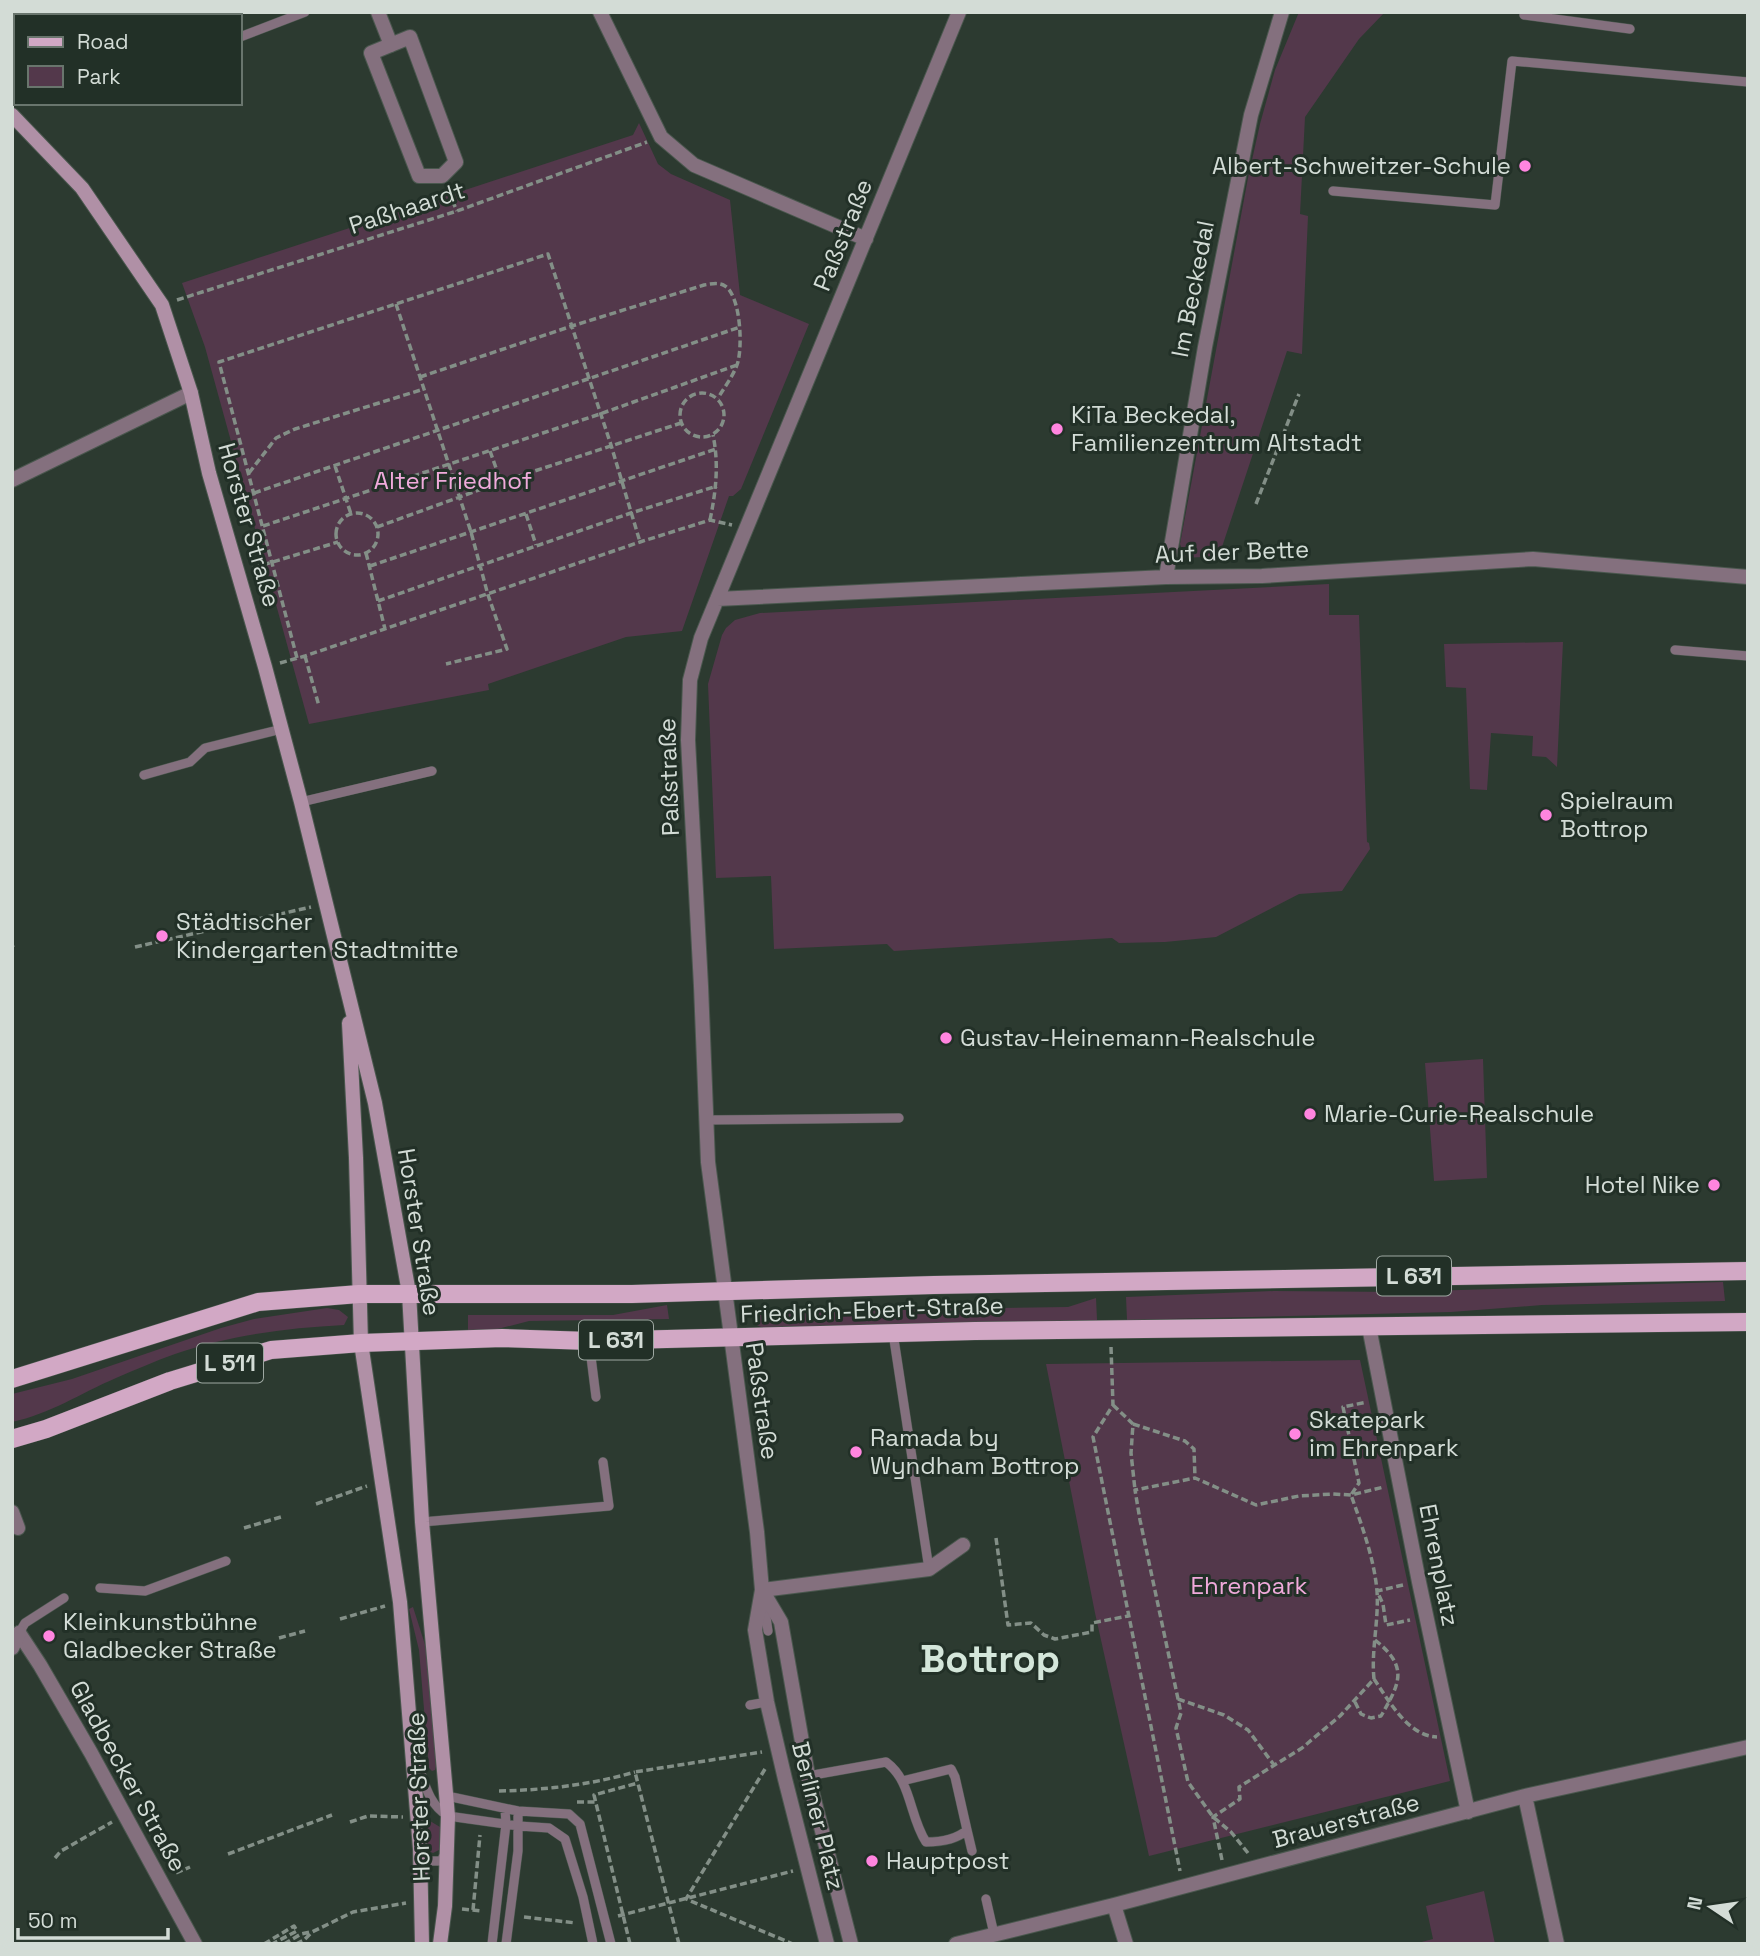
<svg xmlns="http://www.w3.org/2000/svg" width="1760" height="1956" font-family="'Space Grotesk',sans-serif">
<rect width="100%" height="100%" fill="#2c3a30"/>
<path fill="#53384b" d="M1299,12H1385L1359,39L1305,117L1300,214L1308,216L1302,354L1287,351L1219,556L1185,558L1180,544L1248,178L1260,124L1275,70Z
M639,123L658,164L671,174L730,200L740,295L809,324L741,489L733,496H729L682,631L626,637L488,684L489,690L309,724L205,347L182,283L633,135Z
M1329,584V615H1359L1367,842L1369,843L1370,849L1342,891L1299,894L1216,937L1165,942L1119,943L1112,938L894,951L887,944L774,949L771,876L716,878L708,684L722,635L726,628L735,620L760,613Z
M1563,642L1557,767L1546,757L1532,756L1533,736L1491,733L1487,790L1470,789L1466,688L1446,687L1444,644Z
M1483,1059L1487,1178L1434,1181L1425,1063Z
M1723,1282L1725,1301L1542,1305L1451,1312L1127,1320L1126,1297L1274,1291L1395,1292Z
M1096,1298L1097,1320L761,1327L757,1325L756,1317L760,1314L776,1311L1068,1307Z
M667,1305L669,1319L529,1321L490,1331H468V1315H613Z
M327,1308L339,1310L348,1317L344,1325C287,1328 229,1335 175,1354C155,1361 135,1370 116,1378C81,1393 50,1414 12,1422V1394L72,1379L221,1328L254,1319Z
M1360,1360L1450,1781L1149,1856L1095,1613L1046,1364Z
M413,1607L428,1654L436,1766L435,1770L432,1771L429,1768L419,1650L409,1609Z
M425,1818L440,1827L439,1850L433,1853C421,1848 422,1829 425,1818Z
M1484,1891L1495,1944H1414L1433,1939L1426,1906Z"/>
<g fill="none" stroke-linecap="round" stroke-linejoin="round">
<defs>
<path id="service" d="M1548,12L1547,18L1630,29
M1524,15L1547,18
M240,37L305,12
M1333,191L1495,205L1512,61L1748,82
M1675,650L1748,656
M144,775L190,762L205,748L282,729
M301,802L432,771
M706,1120L899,1118
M893,1333L929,1569
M589,1341L596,1397
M422,1522L609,1506L603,1462
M100,1588L145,1591L226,1561
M764,1602L768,1631
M19,1633L25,1623L64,1598
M750,1705L767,1702
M418,1765C425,1784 429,1805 448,1816L519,1826L549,1828L565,1839L583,1897L593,1944
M808,1776L886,1762C912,1781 909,1816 926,1842C940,1842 956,1840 967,1830L955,1777L951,1769L902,1781
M447,1796L518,1811L569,1814L580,1824L611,1944
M967,1830L972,1851
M421,1851L429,1861H441L446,1852
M986,1899L994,1934
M492,1944L506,1824L505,1809
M506,1944L518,1851V1811"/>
<path id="pedestrian" d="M12,1512L18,1528
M19,1633L40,1665L91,1753L195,1944"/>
<path id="minor" d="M378,12L391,45
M600,12L661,137L694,165L866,239
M410,37L456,162L442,176H419L371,53Z
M12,480L191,393
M1166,577L1205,347L1251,115L1282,12
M717,599L1166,577L1262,576L1533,559L1748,577
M1369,1327L1419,1582L1468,1812
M762,1590L781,1622L808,1776L851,1944
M762,1590L929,1569L963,1545
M12,1648L19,1633
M1525,1796L1557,1944
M1114,1905L1126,1944
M827,1944L785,1779L767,1702L755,1630L762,1590L757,1532L708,1162L701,986L688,740L690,680L701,638L959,12
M956,1944L1114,1905L1525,1796L1748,1747"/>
<path id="secondary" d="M12,115L82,188L162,305L191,393L209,473L265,667L301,802L375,1103L409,1293L422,1522L448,1816L445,1906L440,1944
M349,1023L356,1158L361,1343L400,1602L420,1849L422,1944"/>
<path id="primary" d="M12,1379L258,1302L359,1294H632L934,1285L1748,1271
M12,1439L46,1429L170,1381L271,1350L361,1343L502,1338L589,1341L975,1331L1748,1322"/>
</defs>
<use href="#service" stroke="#4a574e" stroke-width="10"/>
<use href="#pedestrian" stroke="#4a574e" stroke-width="16"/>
<use href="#minor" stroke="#4a574e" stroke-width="16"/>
<use href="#secondary" stroke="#4a574e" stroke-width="16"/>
<use href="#primary" stroke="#4a574e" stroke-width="19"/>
<path stroke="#838f87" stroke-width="3.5" stroke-dasharray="7 3.5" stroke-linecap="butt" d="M448,191L457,211
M177,300L457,211L647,142
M396,304L471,532L488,595L507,649L446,664
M420,377L572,326L704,285C711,284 719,282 725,286C741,296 743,349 737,365C733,376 724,388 718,398
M680 415a22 22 0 1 1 44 0a22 22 0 1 1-44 0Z
M490,451L501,482
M335,466L351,514
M249,473L276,438L295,429L424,389
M254,493L740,327
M1256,504L1299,394
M336 534a21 21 0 1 1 42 0a21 21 0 1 1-42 0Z
M526,514L536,545
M710,520C716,491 719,464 713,435
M263,526L600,414L737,365
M377,527L501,482L681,423
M366,553L385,629
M370,566L716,449
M253,568L338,542
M378,601L631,513L717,486
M305,656L319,706
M297,658L219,362L548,254L611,445L640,542
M280,663L305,656L640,542L710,520L732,525
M12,946L14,945
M135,947L311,907
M1111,1347L1113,1405L1093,1437L1180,1871
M1113,1405L1133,1424L1131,1453L1135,1490
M1133,1424L1185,1441L1194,1449L1195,1478
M316,1504L367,1486
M244,1528L281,1517
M996,1538L1008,1625L1031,1623L1044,1635L1055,1639L1092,1632V1623L1128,1616
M1403,1585L1377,1591L1383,1604L1386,1625L1410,1620
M340,1619L385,1606
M279,1638L305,1631
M1374,1679C1389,1701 1408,1736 1437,1737
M1178,1699L1224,1715L1248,1730L1274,1765
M1355,1702L1361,1714L1371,1718L1381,1716C1400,1683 1409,1667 1375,1640
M765,1769L686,1899L793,1944
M499,1791C545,1790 590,1785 635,1772
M577,1802H596
M350,1822L368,1816L403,1817
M1248,1853L1231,1832L1213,1817L1188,1782L1176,1728L1181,1713L1140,1520L1135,1490L1195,1478L1256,1505L1299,1496L1333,1494L1351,1495L1384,1487
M228,1854L332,1815
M55,1858L61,1851L112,1822
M1222,1860L1213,1817L1240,1799L1239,1787L1302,1748L1340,1716L1374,1679C1371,1650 1379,1621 1377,1591C1374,1558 1362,1526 1351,1495L1359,1483L1343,1407L1367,1402
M176,1873L190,1867
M462,1909L482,1911
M473,1910L480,1835
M618,1916L793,1871
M524,1917L576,1923
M264,1944L294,1926L297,1931L272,1944
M284,1944L301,1934L310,1932
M296,1944L304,1940L312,1932L353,1912L406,1903
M630,1944L594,1795L638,1783
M679,1944L635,1772L762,1752"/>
<use href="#service" stroke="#84707e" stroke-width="9"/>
<use href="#pedestrian" stroke="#84707e" stroke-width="14"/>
<use href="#minor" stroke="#84707e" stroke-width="14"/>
<use href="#secondary" stroke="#b090a6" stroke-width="14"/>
<use href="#primary" stroke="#d2a8c5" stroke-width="18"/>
</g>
<g fill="#ff85df" stroke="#223027" stroke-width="2.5">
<circle cx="1525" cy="166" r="7"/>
<circle cx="1057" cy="429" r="7"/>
<circle cx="1546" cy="815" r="7"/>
<circle cx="162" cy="936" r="7"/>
<circle cx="946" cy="1038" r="7"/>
<circle cx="1310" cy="1114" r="7"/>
<circle cx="1714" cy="1185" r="7"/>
<circle cx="1295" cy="1434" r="7"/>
<circle cx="856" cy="1452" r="7"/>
<circle cx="49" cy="1636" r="7"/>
<circle cx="872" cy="1861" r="7"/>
</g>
<g text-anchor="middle" stroke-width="6" stroke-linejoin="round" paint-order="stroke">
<g fill="#223027" stroke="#9ea8a2" stroke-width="2">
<rect x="1377" y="1256.5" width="74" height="39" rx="5"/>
<rect x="579" y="1320.5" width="74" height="39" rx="5"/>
<rect x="197" y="1343.5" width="66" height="39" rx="5"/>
</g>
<g font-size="23" font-weight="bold" fill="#d3dcd6">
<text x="1414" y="1284">L 631</text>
<text x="616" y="1348">L 631</text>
<text x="230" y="1371">L 511</text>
</g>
<g font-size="24" fill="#d3dcd6" stroke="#223027" text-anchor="start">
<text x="1511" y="174" text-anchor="end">Albert-Schweitzer-Schule</text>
<text x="1071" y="423">KiTa Beckedal,<tspan x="1071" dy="28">Familienzentrum Altstadt</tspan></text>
<text x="1560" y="809">Spielraum<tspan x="1560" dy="28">Bottrop</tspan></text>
<text x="176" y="930">Städtischer<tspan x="176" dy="28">Kindergarten Stadtmitte</tspan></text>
<text x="960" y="1046">Gustav-Heinemann-Realschule</text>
<text x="1324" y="1122">Marie-Curie-Realschule</text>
<text x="1700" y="1193" text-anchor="end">Hotel Nike</text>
<text x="1309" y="1428">Skatepark<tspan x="1309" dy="28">im Ehrenpark</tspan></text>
<text x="870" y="1446">Ramada by<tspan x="870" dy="28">Wyndham Bottrop</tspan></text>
<text x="63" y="1630">Kleinkunstbühne<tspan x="63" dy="28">Gladbecker Straße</tspan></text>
<text x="886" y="1869">Hauptpost</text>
</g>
<g font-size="24" fill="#d3dcd6" stroke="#223027">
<text transform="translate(407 208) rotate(-18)" y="8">Paßhaardt</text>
<text transform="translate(843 235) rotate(-68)" y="8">Paßstraße</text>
<text transform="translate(1193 289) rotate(-79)" y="8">Im Beckedal</text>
<text transform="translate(249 525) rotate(74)" y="8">Horster Straße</text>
<text transform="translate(1232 552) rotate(-2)" y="8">Auf der Bette</text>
<text transform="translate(669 777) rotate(-92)" y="8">Paßstraße</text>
<text transform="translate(419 1232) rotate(81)" y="8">Horster Straße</text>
<text transform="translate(872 1310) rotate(-2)" y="8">Friedrich-Ebert-Straße</text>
<text transform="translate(762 1401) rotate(82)" y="8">Paßstraße</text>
<text transform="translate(1439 1565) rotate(79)" y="8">Ehrenplatz</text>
<text transform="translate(128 1776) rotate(61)" y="8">Gladbecker Straße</text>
<text transform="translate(419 1797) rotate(-92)" y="8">Horster Straße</text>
<text transform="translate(818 1816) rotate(76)" y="8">Berliner Platz</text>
<text transform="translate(1346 1821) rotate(-15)" y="8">Brauerstraße</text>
</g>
<g font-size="24" fill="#f0aadb" stroke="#223027">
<text x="453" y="489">Alter Friedhof</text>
<text x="1249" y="1594">Ehrenpark</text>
</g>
<g font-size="38" font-weight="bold" fill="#d4e6da" stroke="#223027">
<text x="990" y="1672">Bottrop</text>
</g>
</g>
<rect width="1760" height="1956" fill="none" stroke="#d3dcd6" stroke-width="28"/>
<rect x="14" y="14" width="228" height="91" fill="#223027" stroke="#69756d" stroke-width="2"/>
<rect x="28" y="37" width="35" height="10" fill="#d2a8c5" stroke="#69756d" stroke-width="2"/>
<text x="77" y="49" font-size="21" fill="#d3dcd6">Road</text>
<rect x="28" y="66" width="35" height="21" fill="#53384b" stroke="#69756d" stroke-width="2"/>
<text x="77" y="84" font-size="21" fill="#d3dcd6">Park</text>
<g transform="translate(1711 1907) rotate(283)" stroke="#223027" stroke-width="5" paint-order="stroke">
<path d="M0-5L12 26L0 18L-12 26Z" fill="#d3dcd6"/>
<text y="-10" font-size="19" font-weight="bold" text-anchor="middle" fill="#d3dcd6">N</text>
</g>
<path d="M18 1928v10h150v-10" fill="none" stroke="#d3dcd6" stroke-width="3.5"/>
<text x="28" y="1928" font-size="21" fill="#d3dcd6" stroke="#223027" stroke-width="5" paint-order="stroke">50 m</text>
</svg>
